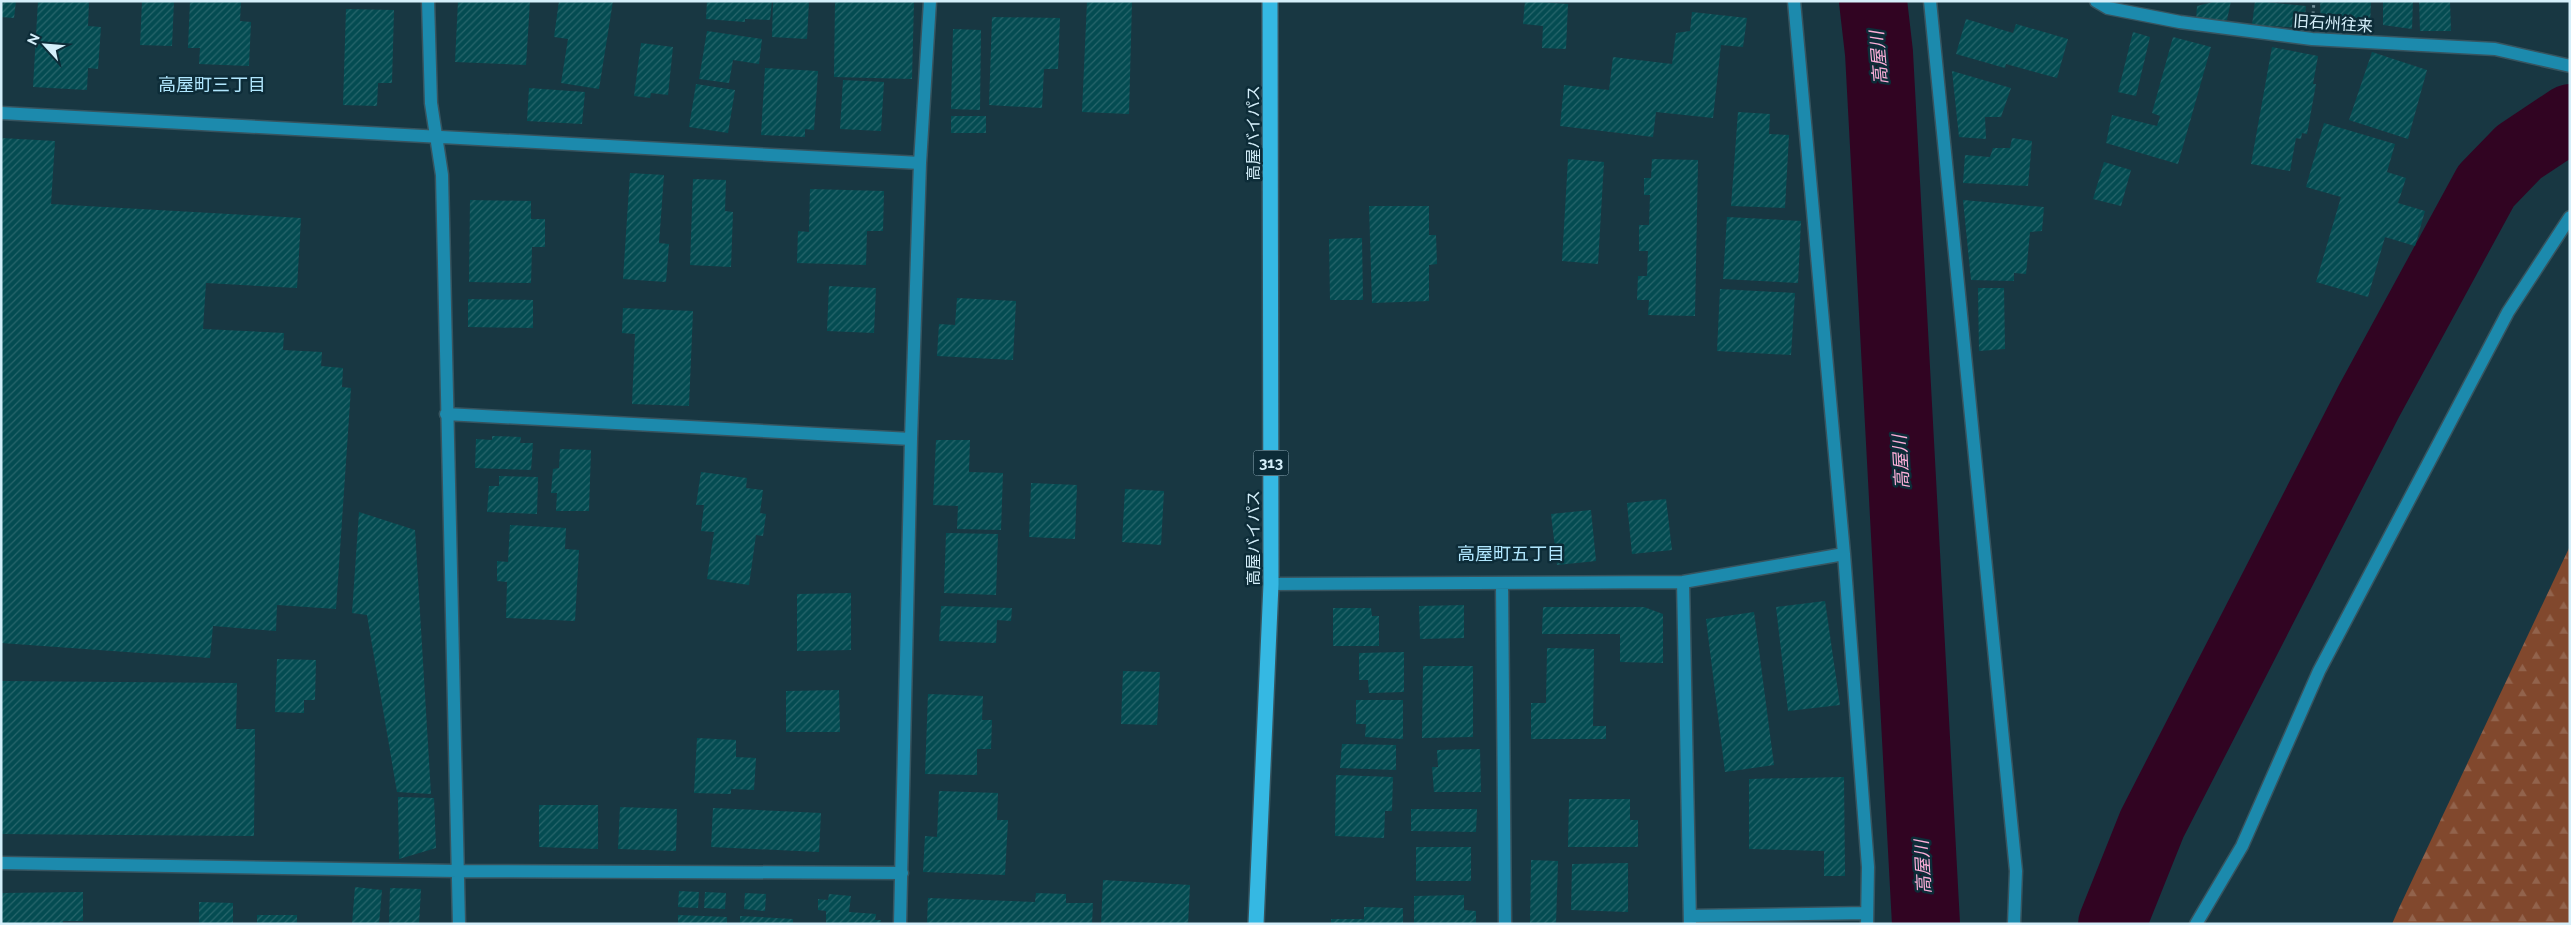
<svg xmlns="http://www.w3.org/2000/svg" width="2571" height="925" font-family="Raleway,'Noto Sans JP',sans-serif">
<defs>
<pattern id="forest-firs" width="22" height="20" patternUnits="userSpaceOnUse" patternTransform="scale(1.25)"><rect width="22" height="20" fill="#81482d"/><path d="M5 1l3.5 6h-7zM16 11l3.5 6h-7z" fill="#92634c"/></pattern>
<pattern id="building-hatch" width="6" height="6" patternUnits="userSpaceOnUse" patternTransform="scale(1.25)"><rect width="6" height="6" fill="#044c52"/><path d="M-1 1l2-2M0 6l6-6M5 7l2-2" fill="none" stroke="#28666c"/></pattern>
</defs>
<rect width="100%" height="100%" fill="#183742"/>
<path fill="url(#forest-firs)" d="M2570,546V924H2392L2399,908Z"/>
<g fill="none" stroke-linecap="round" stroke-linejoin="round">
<path stroke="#310422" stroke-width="68" d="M1873,1L1879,53L1926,924
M2112,924L2152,824L2369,401L2486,186L2519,152L2570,118"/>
</g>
<path fill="url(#building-hatch)" d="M1,1H16L14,18L1,17Z
M38,1H89L88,26L101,27L98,69L88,68L87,90L33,87Z
M142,1H174L172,46L140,45Z
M190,1H241L240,21L251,22L249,66L199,64L200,48H188Z
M458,1H530L526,65L455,62Z
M559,1H613L599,89L561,83L568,39L554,37Z
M707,1H772L770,20L745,19V22L706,19Z
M773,1H809L807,39L772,37Z
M835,1H914L912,79L834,77Z
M1087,1H1132L1129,114L1082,112Z
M1525,1L1568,4L1566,49L1542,48L1543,26L1523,24Z
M2217,1H2231L2227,20H2196L2197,6Z
M2255,1L2306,6L2304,28L2252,25Z
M2320,1H2371L2370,28H2321Z
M2383,1H2413L2412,29L2383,25Z
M2419,1H2450L2451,31H2420Z
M346,9L394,10L392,83H378L377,106L343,105Z
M1692,12L1747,18L1743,47L1721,45L1713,118L1656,112L1653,137L1560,126L1564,85L1609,90L1613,57L1672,64L1676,33L1690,31Z
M992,17L1060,18L1058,69H1044L1042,108L989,105Z
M1966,19L2013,33L2016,24L2068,39L2057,78L2006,64L2005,68L1956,54Z
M953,29L981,30L980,110L951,109Z
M707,31L762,39L759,64L733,60L729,83L699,79Z
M2133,32L2150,37L2136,96L2118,92Z
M2173,37L2211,47L2178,164L2106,143L2112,115L2157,126L2160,116L2152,113Z
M641,43L673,47L668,95L651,93L650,98L634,96Z
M2272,47L2318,56L2313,84H2316L2307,134L2302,133L2301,139L2296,138L2290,171L2251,164Z
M2372,52L2427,70L2408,139L2349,120Z
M765,68L818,71L814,130L805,129V137L761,135Z
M1952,71L2011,88L2001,117H1985L1986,139L1959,137Z
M843,80L884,82L881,131L840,129Z
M696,84L735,90L728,133L689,127Z
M529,88L585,92L582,124L527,121Z
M1738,112L1770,114L1769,134L1789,135L1785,208L1731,206Z
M951,116H986V133H951Z
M2324,123L2395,144L2387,172L2406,178L2398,203L2425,211L2415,246L2385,237L2368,297L2316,282L2341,197L2306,187Z
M1,138L55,141L51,204L301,218L297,288L206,283L203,329L284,333L283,350L322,352L321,366L343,368L342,387L351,388L336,609L277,605L276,631L213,626L210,658L1,643Z
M2012,138L2032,141L2028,186L1963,183L1965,155L1990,157L1993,148H2010Z
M1568,159L1604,162L1598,264L1562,261Z
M1652,159L1698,160L1695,316L1648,315L1649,300H1637L1638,276H1647L1648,251H1639V225H1649L1650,195H1644V178H1651Z
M2104,162L2131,170L2121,206L2093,199Z
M630,173L664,175L659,243L669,244L666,282L623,279Z
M693,179L726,180L725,211L733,212L731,267L690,265Z
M810,189L884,191L883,231H867L866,265L797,263L798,231L809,232Z
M470,200L531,201V219H545V247H532L531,283L469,282Z
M1963,200L2044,207L2042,231L2030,232L2026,274L2014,273V281L1971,280Z
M1369,206H1429V235H1436L1437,264L1429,265V301L1372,303Z
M1727,217L1801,221L1798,283L1723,279Z
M1362,238L1363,300H1330L1329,239Z
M829,286L876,288L874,333L827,331Z
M1978,288H2004L2005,349L1979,351Z
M1720,289L1795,293L1791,355L1717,351Z
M957,298L1016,301L1013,360L937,356L939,324L955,325Z
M468,299L533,300V328L468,327Z
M623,308L693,311L689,406L632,404L635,334L622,333Z
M492,436L521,437L520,443H533L531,470L475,468L476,439L492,440Z
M936,440H970L969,472L1003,473L1001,530L957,529L958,506L933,505Z
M560,449L591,450L589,511H556L557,493H551L553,469L559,468Z
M701,472L747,478L746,488L763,490L760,513L766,514L763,536L756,535L749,585L707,579L714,532L701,531L704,505H696Z
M499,476L538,477L537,514L487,512L489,486H499Z
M1031,483L1077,485L1075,539L1029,537Z
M1125,489L1164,491L1161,545L1122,542Z
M1666,499L1672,550L1632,554L1627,503Z
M1591,510L1596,561L1557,565L1551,514Z
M359,512L415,530L431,794L397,792L367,615L352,613Z
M510,525L566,528L565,549L579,550L575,621L506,618L507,582L497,581V561L508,562Z
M946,533L998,534L996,595L944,593Z
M851,593V650L797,651V594Z
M1825,601L1840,705L1788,711L1776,607Z
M1464,605V638L1420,639L1419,606Z
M941,606L1012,608L1011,621L997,620L996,643L939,641Z
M1543,607H1644L1663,614V663L1620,662V634H1542Z
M1333,608H1371L1372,616H1379V646H1333Z
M1754,612L1774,765L1725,772L1706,619Z
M1547,648L1594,649L1593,726H1606V739H1531V703H1546Z
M1404,652V692L1369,693L1368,680H1359V653Z
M277,659L316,660L315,700H304V713L275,712Z
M1423,666H1473V737L1422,738Z
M1123,671L1160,672L1157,725L1121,724Z
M1,681L237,683L236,729H255L254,836L1,834Z
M839,690L840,732H786V691Z
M928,694L983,696L982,720H992L991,749H977V775L925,774Z
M1356,700H1403V739L1365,737L1366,724H1356Z
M697,738L736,740V757L756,758L754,790L731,789V794L694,793Z
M1342,744L1396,745V770L1340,768Z
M1480,749L1481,792H1434L1432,767H1438L1437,750Z
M1336,775L1393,777L1392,811H1385L1384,838L1335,836Z
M1844,777L1845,876H1824V851L1749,849V779Z
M939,791L998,793L997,820H1008L1005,875L923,872L925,836L937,837Z
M398,797L434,798L436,848L399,859Z
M1569,799H1630V820H1638V847H1568Z
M539,805H598V849L539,847Z
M620,807L677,809L676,851L618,849Z
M713,808L821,813L819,852L711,847Z
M1411,809H1477L1476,832L1411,831Z
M1416,847H1471V881H1416Z
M1531,860L1558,861L1556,924H1530Z
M1628,863V912L1571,910L1572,864Z
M1103,880L1190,885L1188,924H1101Z
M355,887L382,890L379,924H352Z
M390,888L421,889L419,924H389Z
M679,891L699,892L698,908L678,907Z
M83,892V921H63V924H1V893Z
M705,892L726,893L725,909L704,908Z
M745,893L766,894L765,911L744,909Z
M1036,893L1066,894V903H1093L1092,924H927L928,898L1035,902Z
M829,894L851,896L849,912L876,914L875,920H881L880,924H826V911L818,910V899L828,900Z
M1464,895V910L1476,911V924H1414V896Z
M199,902L233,903V924H199Z
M1364,907L1403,908V924H1331V919H1364Z
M257,915H297V924H257Z
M678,915L727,917V924H678Z
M740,916L793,919V924H740Z"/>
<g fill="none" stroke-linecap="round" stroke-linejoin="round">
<defs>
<path id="minor" d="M428,1L431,103L442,175L459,924
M1794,1L1844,554L1868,867L1867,924
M1930,1L2016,871L2014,924
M2096,1L2108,8L2180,22L2312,39L2495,49L2570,66
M1,113L920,163
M446,414L911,439
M1683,582L1690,924
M1271,584L1683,582L1844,554
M1502,584L1505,924
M1,863L457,871L902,873
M1690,916L1866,913
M900,924L911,439L920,163L930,1
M2196,924L2242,846L2319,671L2508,312L2570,217"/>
<path id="highway" d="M1256,924L1271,584L1270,1"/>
</defs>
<use href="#minor" stroke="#37545f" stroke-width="15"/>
<use href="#highway" stroke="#37545f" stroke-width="18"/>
<path stroke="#738f9a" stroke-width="3" stroke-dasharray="2.5 4" stroke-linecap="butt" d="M2313,14L2314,1"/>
<use href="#minor" stroke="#1c8aad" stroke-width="12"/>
<use href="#highway" stroke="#35b8e3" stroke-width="15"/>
</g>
<g text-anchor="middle" stroke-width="5" stroke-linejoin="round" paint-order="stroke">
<rect fill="#0d2c38" stroke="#99b4c0" stroke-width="1" x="1253.5" y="450.5" width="35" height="25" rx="4"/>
<g font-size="15" font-weight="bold" fill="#d5effa">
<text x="1271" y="468">313</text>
</g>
<g font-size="16" fill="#d5effa" stroke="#0d2c38">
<text transform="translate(2333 23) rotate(4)" y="6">旧石州往来</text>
<text transform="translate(1253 133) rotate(-90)" y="6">高屋バイパス</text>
<text transform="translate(1253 538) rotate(-90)" y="6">高屋バイパス</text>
</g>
<g font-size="18" font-style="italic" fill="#fcafd9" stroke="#0d2c38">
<text transform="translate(1879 58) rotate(-95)" y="6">高屋川</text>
<text transform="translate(1901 462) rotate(-93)" y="6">高屋川</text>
<text transform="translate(1923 867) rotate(-93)" y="6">高屋川</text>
</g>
<g font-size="18" fill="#b1e7fe" stroke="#0d2c38">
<text x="212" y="91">高屋町三丁目</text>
<text x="1511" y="560">高屋町五丁目</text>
</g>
</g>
<rect width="2571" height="925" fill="none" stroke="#d5effa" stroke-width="5"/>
<g transform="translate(45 45) rotate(296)" stroke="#0d2c38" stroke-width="4" paint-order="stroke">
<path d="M0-4L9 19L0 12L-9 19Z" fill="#d5effa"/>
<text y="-8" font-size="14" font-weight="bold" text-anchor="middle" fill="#d5effa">N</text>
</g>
</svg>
